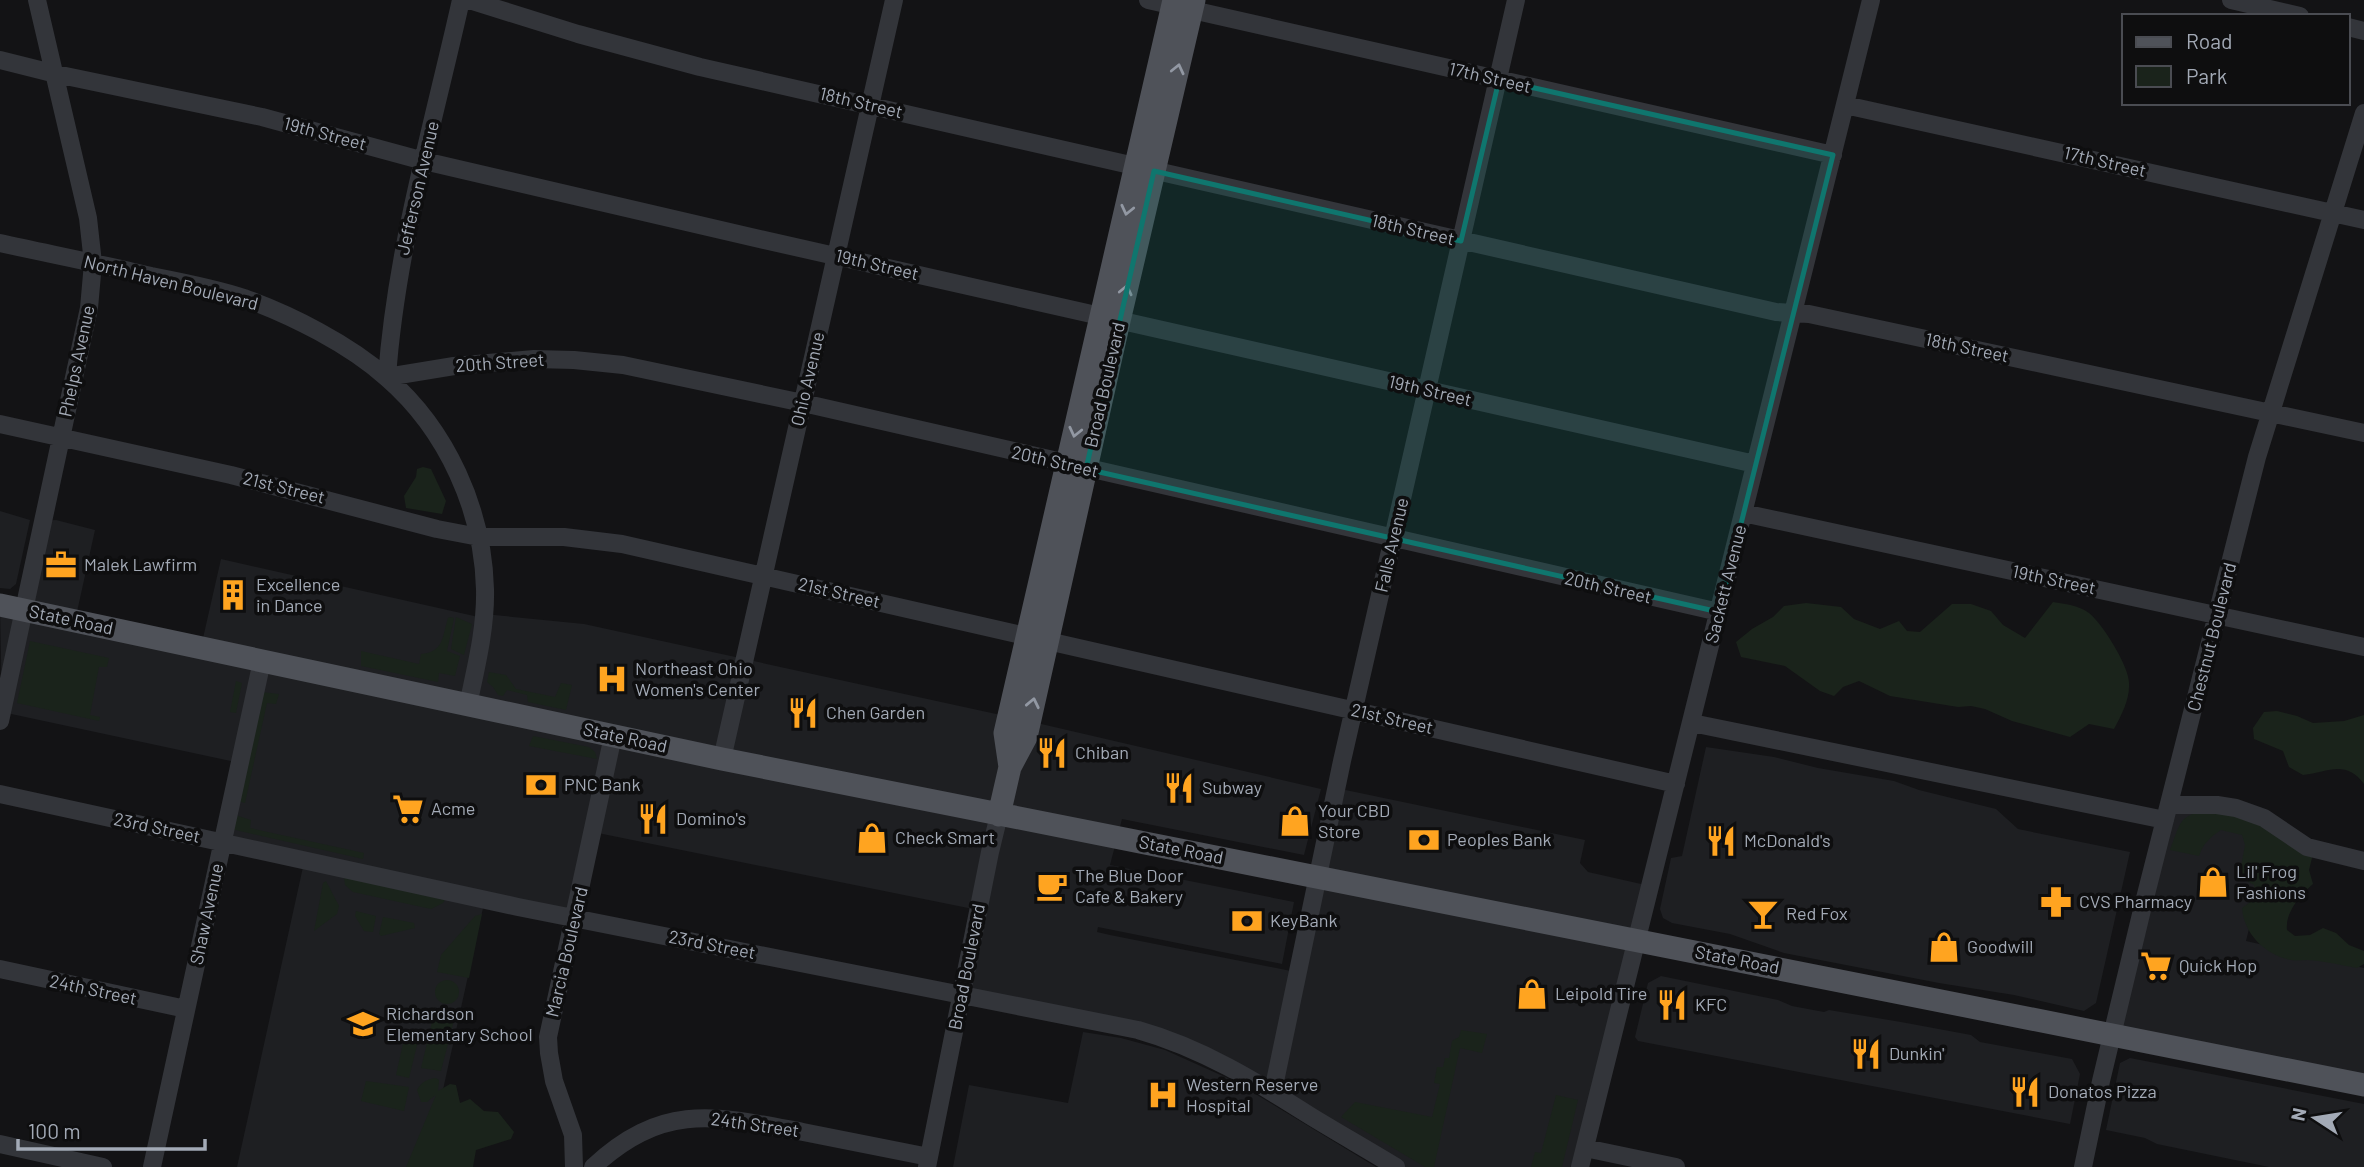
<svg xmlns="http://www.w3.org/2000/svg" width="2364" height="1167" font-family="Barlow,sans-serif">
<rect width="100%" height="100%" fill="#131315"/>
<path fill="#1e1f22" d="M0,511L30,520L16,584L10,589L0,588Z
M56,520L95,530L75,621L201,647L221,559L483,618L484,614L584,624L1037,723L1321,789L1304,855L1122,819L1110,865L1294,902L1282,964L1098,927L1097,932L1110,935L1296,972L1336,788L1585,840L1580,863L1588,872L1650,886L1580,1167H1396L1200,1051L962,995L978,910L593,832L574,918L223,842L240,763L2,712L0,605L24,610L43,521Z
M1706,747L1774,757L1818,768L1894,781L1919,790L1996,809L2018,829L2130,852L2096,1003L2084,1011L2014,995L1939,983L1784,953L1730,934L1672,923L1663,918L1660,909L1671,858L1682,856Z
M2170,805L2275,825L2246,941L2364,968V1085L2112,1035Z
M303,867L483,908L426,1167H237Z
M1661,976L1778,1000L1792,1006L1824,1012L1829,1010L1901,1022L1971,1035L1980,1042L2072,1059L2080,1074L2070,1124L1638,1041L1635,1037L1648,983Z
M1083,1032L1121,1038L1165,1050L1234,1081L1376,1167H953L969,1085L1068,1103Z
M2130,1058L2364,1104V1167H2269L2157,1144L2145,1138L2106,1130L2120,1063Z"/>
<path fill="#1a231b" d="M423,467L431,469L446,501L442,514L406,508L404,496L416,477L417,469Z
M2053,602C2065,604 2078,605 2089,613C2102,623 2129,666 2129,683C2130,699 2122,714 2114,729L2089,724L2070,737L2012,721L1985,709L1971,706L1958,707L1890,696L1859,681L1843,687L1834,696L1820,691L1785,666L1741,657L1736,642L1752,629L1773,617L1784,606L1806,603L1841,607L1854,619L1880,629L1899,621L1907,631L1920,632L1952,604H1971L1991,611L2003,625L2025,638Z
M450,617L454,618L447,651L460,656L455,676L439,673L438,682L361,666V651L419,664L421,654C444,652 442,637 448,618Z
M456,617L472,624L464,655L451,649Z
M30,641L109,658L107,667H99L90,715L100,717L99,721L17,703Z
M489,672L506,675L516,689L555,697L561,683L572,685L566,710L528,702L527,695L507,690L503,696L498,695L493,687L487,682Z
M236,681L242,683L236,713L230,712Z
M262,692L279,694L276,704L267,703L245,803L238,801Z
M2277,711L2297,716L2313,723L2344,721L2364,715V784C2346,759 2328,772 2303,775L2289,767L2283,751L2254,739L2253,728L2264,712Z
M533,736L589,747L595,752L597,759L529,746Z
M2212,809L2244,816L2313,854L2309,870L2313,884C2300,895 2285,913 2287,930L2295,936L2310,935L2323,928L2336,933L2349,945L2364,951V964L2357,968C2341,965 2324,961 2308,960C2302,960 2296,961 2291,960C2265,955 2244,934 2242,908L2256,898L2254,885L2239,877L2245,845L2242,835L2221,830C2210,837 2203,844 2199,856L2170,850C2182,819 2178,816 2212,809Z
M235,815L251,820L250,828L364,853L363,859L231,829Z
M344,877L445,900L443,903L431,909L353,892L345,885Z
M326,881L339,906L337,914L314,931L323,883Z
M356,911L376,916L373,932L364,931L355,916Z
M482,914L469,978L437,972L441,955L475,916Z
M383,917L414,923L415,928L381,936L379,934Z
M435 992a12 12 0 1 1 24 0a12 12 0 1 1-24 0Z
M445,1012H456L441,1071L421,1068L433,1018Z
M406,1030L420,1033L409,1078L396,1075Z
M1461,1030L1487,1034L1482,1053L1460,1048L1434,1167H1425L1341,1117L1355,1102L1432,1117L1440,1084L1434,1083L1437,1067H1443L1445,1058H1449L1452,1041L1459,1037Z
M436,1078L439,1080L438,1091L450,1084L456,1085L460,1103L470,1099L484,1111L498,1112L514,1132L511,1139L476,1150L473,1167H406L436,1095L427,1102H421L417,1090C421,1082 427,1079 436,1078Z
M366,1081L409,1087L404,1111L361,1101Z
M1556,1095L1578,1100L1562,1167H1531L1535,1152L1541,1153Z"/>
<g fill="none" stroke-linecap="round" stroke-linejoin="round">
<path stroke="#33353a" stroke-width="18" d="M461,0C433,125 396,250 387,377L454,366L534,359L574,360L623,365L803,403L1719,612
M469,0L578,34L700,67L1754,307L1776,312L1809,314L2364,433
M1148,0L1833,155
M2231,0L2300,16
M2348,27L2364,31
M0,60L56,74L262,117L424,161L751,237L1755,464
M1845,105L2364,220
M0,243C50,254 101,264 151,276C182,282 214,288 244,298C291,315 349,344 387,378C447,430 483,510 485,589C486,628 476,667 468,705
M0,424L231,475L437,529L479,537H564L622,544L1676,784
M1743,513L2364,647
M0,721L89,308L93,263L88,218L37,0
M1692,723L2165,820
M722,759L894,0
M0,794L518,907L1138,1030C1202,1048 1257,1082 1312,1117C1340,1134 1368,1150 1396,1167
M2170,805H2217L2236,808L2264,818L2307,847L2364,861
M0,969L186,1009
M1273,1091L1342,761L1516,0
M0,1144L103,1167
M1585,1148L1676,1167
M152,1167L262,661
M574,1167L573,1135L554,1081L549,1053L548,1037L613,736
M593,1167C664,1101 717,1116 803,1132C845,1140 887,1149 929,1157
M927,1167L990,852L999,815
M1580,1167L1871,0
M2083,1167L2101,1081L2142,910L2257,457L2364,113"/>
<path stroke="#4f5259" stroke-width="23" d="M0,605L722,759L2364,1085
M1010,767L1005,733L1174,0
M999,815L1010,767L1026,737L1119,321L1194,0"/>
</g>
<defs><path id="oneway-chevron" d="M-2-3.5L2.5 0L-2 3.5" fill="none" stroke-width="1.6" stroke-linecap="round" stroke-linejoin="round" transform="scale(1.75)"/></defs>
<g stroke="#9298a3">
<use href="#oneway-chevron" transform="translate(1178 69) rotate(-77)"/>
<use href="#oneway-chevron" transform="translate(1127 210) rotate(103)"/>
<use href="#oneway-chevron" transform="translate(1126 290) rotate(-77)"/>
<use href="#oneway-chevron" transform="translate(1075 432) rotate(103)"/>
<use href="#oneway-chevron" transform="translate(1033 703) rotate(-78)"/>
</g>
<path fill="#0f766e" fill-opacity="0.2" stroke="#0f766e" stroke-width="5" stroke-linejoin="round" d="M1499,80L1833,155L1719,612L1086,469L1154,171L1461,241Z"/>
<defs>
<symbol id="office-bare" viewBox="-9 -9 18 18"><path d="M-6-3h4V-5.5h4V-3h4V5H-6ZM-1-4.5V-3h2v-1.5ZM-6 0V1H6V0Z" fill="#ffa420" stroke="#0e0e0f" stroke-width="2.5" paint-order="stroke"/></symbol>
<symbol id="building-bare" viewBox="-9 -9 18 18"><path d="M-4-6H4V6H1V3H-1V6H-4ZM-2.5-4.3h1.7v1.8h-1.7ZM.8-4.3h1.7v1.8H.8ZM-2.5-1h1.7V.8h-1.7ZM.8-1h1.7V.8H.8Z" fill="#ffa420" stroke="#0e0e0f" stroke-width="2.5" paint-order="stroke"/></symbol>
<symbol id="hospital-bare" viewBox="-9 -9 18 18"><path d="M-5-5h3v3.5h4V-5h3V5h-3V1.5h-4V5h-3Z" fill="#ffa420" stroke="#0e0e0f" stroke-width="2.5" paint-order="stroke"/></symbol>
<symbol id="restaurant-bare" viewBox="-9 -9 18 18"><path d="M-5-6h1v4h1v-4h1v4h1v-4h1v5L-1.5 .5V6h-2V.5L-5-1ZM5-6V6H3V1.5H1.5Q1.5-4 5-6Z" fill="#ffa420" stroke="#0e0e0f" stroke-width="2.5" paint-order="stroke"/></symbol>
<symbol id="bank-bare" viewBox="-9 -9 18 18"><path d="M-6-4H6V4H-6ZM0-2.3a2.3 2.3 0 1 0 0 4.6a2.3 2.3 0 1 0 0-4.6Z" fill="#ffa420" stroke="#0e0e0f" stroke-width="2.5" paint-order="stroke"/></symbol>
<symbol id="supermarket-bare" viewBox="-9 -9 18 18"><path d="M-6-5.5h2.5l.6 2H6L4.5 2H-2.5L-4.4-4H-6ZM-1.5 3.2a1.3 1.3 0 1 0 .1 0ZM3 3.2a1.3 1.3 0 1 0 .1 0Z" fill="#ffa420" stroke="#0e0e0f" stroke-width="2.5" paint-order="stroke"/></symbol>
<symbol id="shop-bare" viewBox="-9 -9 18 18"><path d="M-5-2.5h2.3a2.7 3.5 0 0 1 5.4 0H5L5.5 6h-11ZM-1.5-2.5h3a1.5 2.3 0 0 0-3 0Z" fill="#ffa420" stroke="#0e0e0f" stroke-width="2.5" paint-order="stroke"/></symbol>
<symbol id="cafe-bare" viewBox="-9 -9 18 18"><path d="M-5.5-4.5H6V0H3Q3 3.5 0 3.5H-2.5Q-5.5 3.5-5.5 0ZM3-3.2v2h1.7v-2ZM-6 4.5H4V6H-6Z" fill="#ffa420" stroke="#0e0e0f" stroke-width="2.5" paint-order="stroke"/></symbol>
<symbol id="pharmacy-bare" viewBox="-9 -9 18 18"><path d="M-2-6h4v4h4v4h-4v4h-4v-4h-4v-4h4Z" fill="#ffa420" stroke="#0e0e0f" stroke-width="2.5" paint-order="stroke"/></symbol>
<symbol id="bar-bare" viewBox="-9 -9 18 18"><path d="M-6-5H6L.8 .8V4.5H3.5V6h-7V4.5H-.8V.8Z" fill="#ffa420" stroke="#0e0e0f" stroke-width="2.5" paint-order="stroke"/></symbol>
<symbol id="school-bare" viewBox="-9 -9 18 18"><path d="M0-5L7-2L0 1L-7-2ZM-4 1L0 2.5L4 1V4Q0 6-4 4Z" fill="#ffa420" stroke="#0e0e0f" stroke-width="2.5" paint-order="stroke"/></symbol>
</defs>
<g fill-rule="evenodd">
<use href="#office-bare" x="39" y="543" width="44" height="44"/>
<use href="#building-bare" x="211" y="573" width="44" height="44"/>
<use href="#hospital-bare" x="590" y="657" width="44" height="44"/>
<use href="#restaurant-bare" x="781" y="691" width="44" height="44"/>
<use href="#restaurant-bare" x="1030" y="731" width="44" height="44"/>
<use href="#bank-bare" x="519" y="763" width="44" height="44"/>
<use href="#restaurant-bare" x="1157" y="766" width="44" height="44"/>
<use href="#supermarket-bare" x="386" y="787" width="44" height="44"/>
<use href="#restaurant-bare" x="631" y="797" width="44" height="44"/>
<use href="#shop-bare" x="1273" y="799" width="44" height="44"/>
<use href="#shop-bare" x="850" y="816" width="44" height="44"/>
<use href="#bank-bare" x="1402" y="818" width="44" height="44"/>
<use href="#restaurant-bare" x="1699" y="819" width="44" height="44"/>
<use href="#shop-bare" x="2191" y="860" width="44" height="44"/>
<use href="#cafe-bare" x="1030" y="864" width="44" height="44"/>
<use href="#pharmacy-bare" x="2034" y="880" width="44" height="44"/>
<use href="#bar-bare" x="1741" y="892" width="44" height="44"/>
<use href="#bank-bare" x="1225" y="899" width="44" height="44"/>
<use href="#shop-bare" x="1922" y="925" width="44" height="44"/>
<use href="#supermarket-bare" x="2134" y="944" width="44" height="44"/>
<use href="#shop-bare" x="1510" y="972" width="44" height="44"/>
<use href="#restaurant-bare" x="1650" y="983" width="44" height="44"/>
<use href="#school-bare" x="341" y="1002" width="44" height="44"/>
<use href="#restaurant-bare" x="1844" y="1032" width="44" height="44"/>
<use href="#restaurant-bare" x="2003" y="1070" width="44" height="44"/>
<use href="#hospital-bare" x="1141" y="1073" width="44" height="44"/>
</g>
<g text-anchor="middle" stroke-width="7" stroke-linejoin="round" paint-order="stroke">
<g font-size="18" fill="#a3aab6" stroke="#0e0e0f">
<text transform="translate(1490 78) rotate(13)" y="6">17th Street</text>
<text transform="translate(861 103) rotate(13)" y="6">18th Street</text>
<text transform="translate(325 134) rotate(15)" y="6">19th Street</text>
<text transform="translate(2105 162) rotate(13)" y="6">17th Street</text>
<text transform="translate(418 188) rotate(-77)" y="6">Jefferson Avenue</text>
<text transform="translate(1413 230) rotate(13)" y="6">18th Street</text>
<text transform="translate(877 265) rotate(13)" y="6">19th Street</text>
<text transform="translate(171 283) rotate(14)" y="6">North Haven Boulevard</text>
<text transform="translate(1967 348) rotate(12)" y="6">18th Street</text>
<text transform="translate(77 361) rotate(-78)" y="6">Phelps Avenue</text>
<text transform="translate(500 363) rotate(-4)" y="6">20th Street</text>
<text transform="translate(808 379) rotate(-77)" y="6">Ohio Avenue</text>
<text transform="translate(1105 385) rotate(-77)" y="6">Broad Boulevard</text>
<text transform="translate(1430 391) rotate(13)" y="6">19th Street</text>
<text transform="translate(1055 462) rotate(13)" y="6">20th Street</text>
<text transform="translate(284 488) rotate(14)" y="6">21st Street</text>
<text transform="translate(1392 545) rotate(-77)" y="6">Falls Avenue</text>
<text transform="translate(2054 580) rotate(12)" y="6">19th Street</text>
<text transform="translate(1726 584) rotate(-76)" y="6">Sackett Avenue</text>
<text transform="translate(1608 588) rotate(13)" y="6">20th Street</text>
<text transform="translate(839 593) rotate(13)" y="6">21st Street</text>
<text transform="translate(71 620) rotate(12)" y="6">State Road</text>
<text transform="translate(2212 637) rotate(-76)" y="6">Chestnut Boulevard</text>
<text transform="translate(1392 719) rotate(13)" y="6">21st Street</text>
<text transform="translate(625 738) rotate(12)" y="6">State Road</text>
<text transform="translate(157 828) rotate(12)" y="6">23rd Street</text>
<text transform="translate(1181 850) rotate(11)" y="6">State Road</text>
<text transform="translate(207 914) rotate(-78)" y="6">Shaw Avenue</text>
<text transform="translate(712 945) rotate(11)" y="6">23rd Street</text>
<text transform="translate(567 952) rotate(-77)" y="6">Marcia Boulevard</text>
<text transform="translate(1737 960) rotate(11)" y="6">State Road</text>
<text transform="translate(967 967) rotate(-79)" y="6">Broad Boulevard</text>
<text transform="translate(93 990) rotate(12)" y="6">24th Street</text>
<text transform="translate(755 1125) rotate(8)" y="6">24th Street</text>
</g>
<g font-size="18" fill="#a3aab6" stroke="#0e0e0f" text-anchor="start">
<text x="84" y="571">Malek Lawfirm</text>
<text x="256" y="591">Excellence<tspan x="256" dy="21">in Dance</tspan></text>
<text x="635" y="675">Northeast Ohio<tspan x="635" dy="21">Women's Center</tspan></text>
<text x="826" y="719">Chen Garden</text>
<text x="1075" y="759">Chiban</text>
<text x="564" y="791">PNC Bank</text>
<text x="1202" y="794">Subway</text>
<text x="431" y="815">Acme</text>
<text x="1318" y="817">Your CBD<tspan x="1318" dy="21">Store</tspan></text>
<text x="676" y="825">Domino's</text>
<text x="895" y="844">Check Smart</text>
<text x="1447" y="846">Peoples Bank</text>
<text x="1744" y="847">McDonald's</text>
<text x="2236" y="878">Lil' Frog<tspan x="2236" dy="21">Fashions</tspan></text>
<text x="1075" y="882">The Blue Door<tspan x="1075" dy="21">Cafe &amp; Bakery</tspan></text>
<text x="2079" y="908">CVS Pharmacy</text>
<text x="1786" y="920">Red Fox</text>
<text x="1270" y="927">KeyBank</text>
<text x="1967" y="953">Goodwill</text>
<text x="2179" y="972">Quick Hop</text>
<text x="1555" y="1000">Leipold Tire</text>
<text x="1695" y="1011">KFC</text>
<text x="386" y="1020">Richardson<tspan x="386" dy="21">Elementary School</tspan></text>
<text x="1889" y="1060">Dunkin'</text>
<text x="1186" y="1091">Western Reserve<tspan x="1186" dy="21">Hospital</tspan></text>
<text x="2048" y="1098">Donatos Pizza</text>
</g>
</g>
<rect x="2122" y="14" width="228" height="91" fill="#0e0e0f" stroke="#4a4c52" stroke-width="2"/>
<rect x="2136" y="37" width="35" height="10" fill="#4f5259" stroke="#4a4c52" stroke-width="2"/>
<text x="2186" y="49" font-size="21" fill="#a3aab6">Road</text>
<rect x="2136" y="66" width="35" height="21" fill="#1a231b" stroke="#4a4c52" stroke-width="2"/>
<text x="2186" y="84" font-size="21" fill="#a3aab6">Park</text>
<g transform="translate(2315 1118) rotate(282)" stroke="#0e0e0f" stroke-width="5" paint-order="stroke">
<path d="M0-5L12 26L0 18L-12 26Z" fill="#a3aab6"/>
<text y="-10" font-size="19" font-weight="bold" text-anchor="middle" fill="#a3aab6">N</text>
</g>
<path d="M18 1139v10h187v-10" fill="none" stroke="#a3aab6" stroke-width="3.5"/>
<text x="28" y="1139" font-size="21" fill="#a3aab6" stroke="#0e0e0f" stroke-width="5" paint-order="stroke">100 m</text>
</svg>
